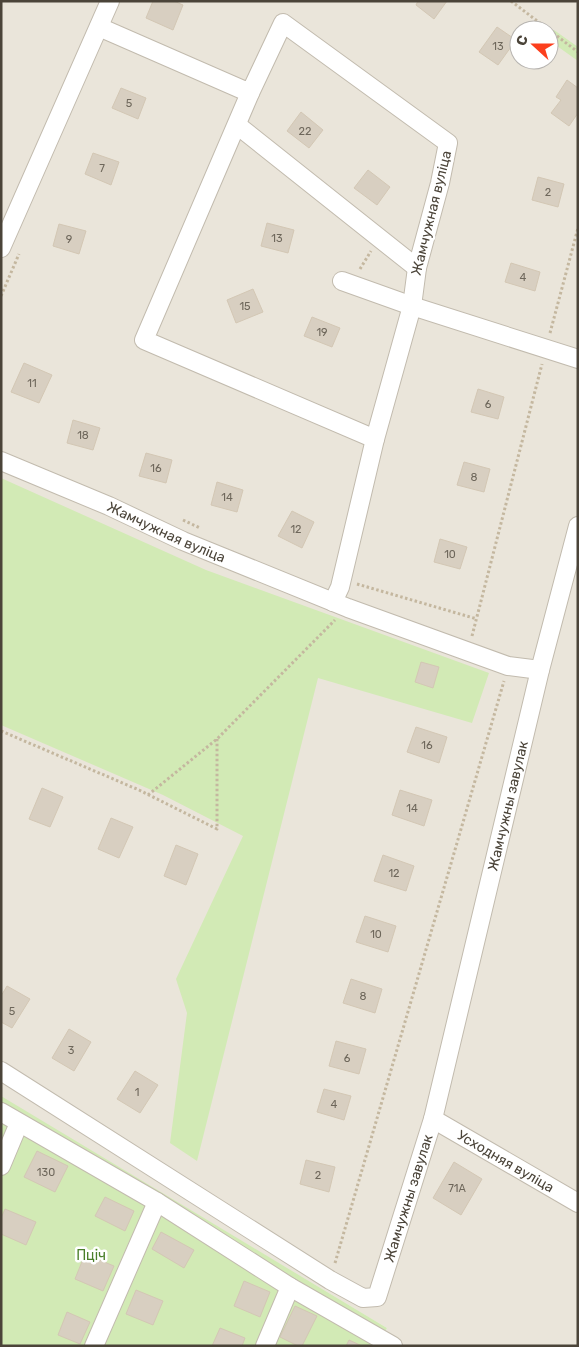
<svg xmlns="http://www.w3.org/2000/svg" width="579" height="1347" font-family="Rubik,sans-serif">
<rect width="100%" height="100%" fill="#f6f3ec"/>
<path fill="#eae5da" fill-rule="evenodd" d="M1,1H578V1346H378L387,1328L1,1097ZM519,30H549V60H519Z"/>
<path fill="#d2eab5" d="M549,30H554L578,47V61L550,41Z
M1,478L206,570L489,673L472,723L318,678L197,1161L170,1143L187,1013L176,979L243,836L163,795L1,725Z
M1,1096L387,1328L378,1346H1Z"/>
<path fill="#d8cfc1" stroke="#d3c7b4" d="M153,1H174L183,5L173,30L146,18Z
M418,1H447L434,19L416,5Z
M497,27L516,40L498,65L479,52Z
M567,80L578,88V113L569,126L551,113L561,100L556,97Z
M121,88L146,98L138,119L112,108Z
M301,112L323,130L309,148L287,131Z
M93,153L119,162L111,185L85,174Z
M368,170L390,187L377,205L354,188Z
M538,177L564,184L558,207L532,200Z
M267,223L294,230L288,253L261,246Z
M59,224L86,231L79,254L53,246Z
M511,263L540,272L535,291L505,282Z
M253,289L263,312L236,323L227,300Z
M312,317L340,328L332,347L304,336Z
M24,363L52,375L39,403L11,392Z
M478,389L504,397L498,419L471,412Z
M73,420L100,428L93,450L67,443Z
M146,453L172,460L166,483L139,476Z
M464,462L490,469L484,492L457,485Z
M217,482L243,490L237,512L211,505Z
M292,511L314,522L302,548L278,536Z
M440,539L467,547L460,569L434,562Z
M421,662L439,667L433,688L415,682Z
M416,727L447,737L439,763L407,752Z
M42,788L63,797L50,827L29,819Z
M400,790L432,800L424,826L392,815Z
M111,818L133,827L119,858L98,849Z
M176,845L198,854L186,885L164,876Z
M383,855L414,866L406,891L374,881Z
M365,916L396,926L388,952L356,942Z
M351,979L382,989L375,1013L343,1003Z
M7,986L30,999L12,1028L1,1022V996Z
M69,1029L91,1042L74,1071L52,1058Z
M336,1041L366,1049L359,1074L329,1066Z
M135,1071L158,1085L140,1113L117,1099Z
M324,1089L351,1096L344,1120L317,1112Z
M37,1151L68,1166L55,1192L24,1177Z
M306,1160L335,1167L329,1192L300,1184Z
M454,1162L482,1179L461,1215L433,1198Z
M105,1197L134,1211L125,1231L95,1216Z
M5,1209L36,1222L26,1245L1,1234V1218Z
M161,1232L194,1250L184,1268L152,1249Z
M85,1254L114,1266L103,1291L75,1279Z
M244,1281L270,1292L260,1317L234,1306Z
M136,1290L163,1301L153,1325L126,1314Z
M295,1306L317,1316L302,1346H298L280,1337Z
M67,1312L90,1322L80,1344L58,1335Z
M220,1328L245,1338L242,1346H212Z
M349,1340L362,1346H346Z"/>
<g fill="none" stroke-linecap="round" stroke-linejoin="round">
<defs>
<g id="minor">
<path d="M99,27L250,93L283,23L448,143L440,183L417,268L412,306L375,439L340,587L333,602"/>
<path d="M250,93L144,340L375,439"/>
<path d="M237,125L417,268"/>
<path d="M1,248L110,1"/>
<path d="M342,281L412,306L578,359"/>
<path id="s1" d="M1,461L109,506L183,541L348,608L508,666L540,670"/>
<path id="s2" d="M1,1071L330,1280L363,1298L377,1297L433,1119L540,670L578,526"/>
<path d="M1,1112L157,1202L290,1287L393,1346"/>
<path id="s3" d="M433,1119L578,1203"/>
<path d="M1,1166L19,1123"/>
<path d="M94,1346L157,1202"/>
<path d="M265,1346L290,1287"/>
</g>
</defs>
<use href="#minor" stroke="#c2bbae" stroke-width="20"/>
<path stroke="#c4b79f" stroke-width="3" stroke-dasharray="2.5 2.5" stroke-linecap="butt" d="M511,1L549,30
M549,30L578,52
M360,269L371,251
M1,296L19,254
M550,333L578,228
M183,520L200,528
M357,584L477,619
M472,636L542,364
M1,731L139,790L217,829V739
M148,795L217,739L335,620
M335,1263L504,681"/>
<use href="#minor" stroke="#fff" stroke-width="18"/>
</g>
<g text-anchor="middle" stroke-width="5" stroke-linejoin="round" paint-order="stroke">
<g font-size="11" fill="#6e675b">
<text x="498" y="50">13</text>
<text x="129" y="107">5</text>
<text x="305" y="135">22</text>
<text x="102" y="172">7</text>
<text x="548" y="196">2</text>
<text x="277" y="242">13</text>
<text x="69" y="243">9</text>
<text x="523" y="281">4</text>
<text x="245" y="310">15</text>
<text x="322" y="336">19</text>
<text x="32" y="387">11</text>
<text x="488" y="408">6</text>
<text x="83" y="439">18</text>
<text x="156" y="472">16</text>
<text x="474" y="481">8</text>
<text x="227" y="501">14</text>
<text x="296" y="533">12</text>
<text x="450" y="558">10</text>
<text x="427" y="749">16</text>
<text x="412" y="812">14</text>
<text x="394" y="877">12</text>
<text x="376" y="938">10</text>
<text x="363" y="1000">8</text>
<text x="12" y="1015">5</text>
<text x="71" y="1054">3</text>
<text x="347" y="1062">6</text>
<text x="137" y="1096">1</text>
<text x="334" y="1108">4</text>
<text x="46" y="1176">130</text>
<text x="318" y="1179">2</text>
<text x="457" y="1192">71А</text>
</g>
<g font-size="14" fill="#4b4439" stroke="#fff">
<text transform="translate(431 213) rotate(-76)" y="5">Жамчужная вуліца</text>
<text dy="5" stroke="none"><textPath href="#s1" startOffset="180">Жамчужная вуліца</textPath></text>
<text dy="5" stroke="none"><textPath href="#s2" startOffset="950">Жамчужны завулак</textPath></text>
<text dy="5" stroke="none"><textPath href="#s3" startOffset="84">Усходняя вуліца</textPath></text>
<text dy="5" stroke="none"><textPath href="#s2" startOffset="545">Жамчужны завулак</textPath></text>
</g>
<g font-size="14" fill="#4a7f2a" stroke="#fff">
<text x="91" y="1260">Пціч</text>
</g>
</g>
<rect width="579" height="1347" fill="none" stroke="#4b4439" stroke-width="5"/>
<g transform="translate(534 45) rotate(291)"><circle r="24" fill="#ffffff" stroke="#b7b4b0"/>
<path d="M0-4L9 19L0 12L-9 19Z" fill="#fc3f1d"/>
<text y="-8" font-size="14" font-weight="bold" text-anchor="middle" fill="#4b4439">С</text>
</g>
</svg>
